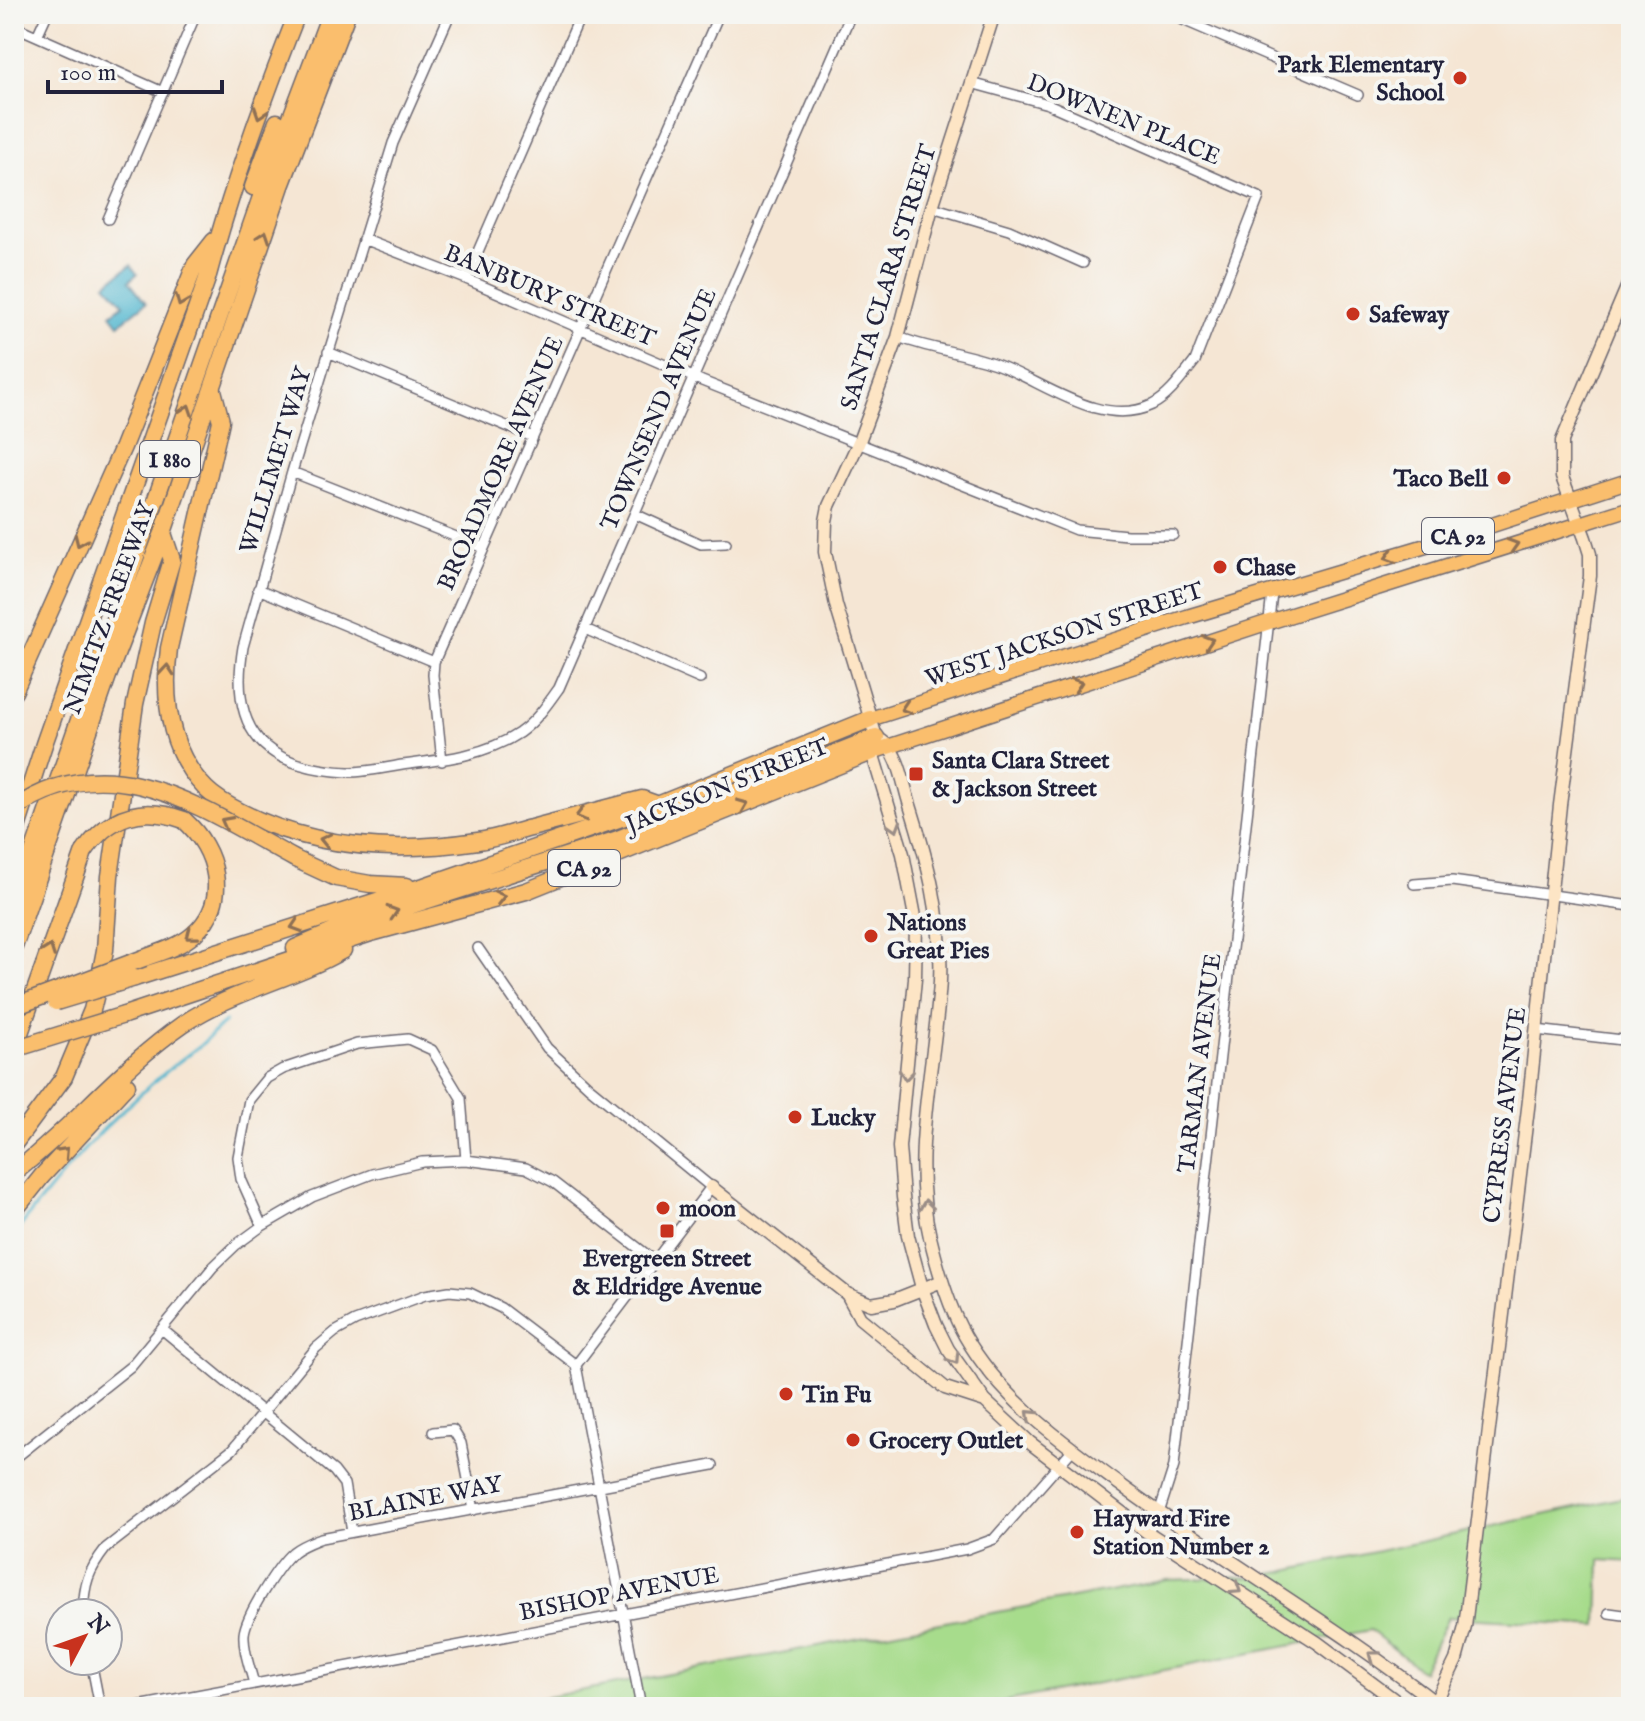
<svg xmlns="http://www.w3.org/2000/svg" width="1645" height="1721" font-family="'IM FELL English',serif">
<rect width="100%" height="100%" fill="#f6f6f2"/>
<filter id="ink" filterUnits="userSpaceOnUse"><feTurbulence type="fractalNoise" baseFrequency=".0125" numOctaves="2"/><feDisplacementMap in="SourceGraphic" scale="16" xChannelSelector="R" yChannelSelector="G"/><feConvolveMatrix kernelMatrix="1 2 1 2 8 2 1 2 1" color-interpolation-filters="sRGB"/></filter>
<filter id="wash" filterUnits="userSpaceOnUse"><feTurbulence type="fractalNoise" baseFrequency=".006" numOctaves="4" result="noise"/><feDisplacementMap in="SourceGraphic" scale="32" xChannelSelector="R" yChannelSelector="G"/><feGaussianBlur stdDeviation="1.8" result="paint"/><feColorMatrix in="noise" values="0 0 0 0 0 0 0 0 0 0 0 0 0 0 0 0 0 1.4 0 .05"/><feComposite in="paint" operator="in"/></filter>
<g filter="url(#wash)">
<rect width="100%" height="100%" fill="#f5e6d4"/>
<path fill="#a7dc8c" stroke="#647f64" stroke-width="2" d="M1631,1496V1562L1600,1560L1598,1626L1448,1617L1422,1671L1370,1630L976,1707H495L1167,1580L1254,1577L1282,1572Z"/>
<path fill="#50b6cf" stroke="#396c85" stroke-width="2" d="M131,265L137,274L129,281L146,303L119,324L111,314L124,304L106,284Z"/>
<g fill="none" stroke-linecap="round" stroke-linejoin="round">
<path stroke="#50b6cf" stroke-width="3" d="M14,1235C65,1166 128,1098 198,1047C208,1040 215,1029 225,1022"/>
</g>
</g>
<g filter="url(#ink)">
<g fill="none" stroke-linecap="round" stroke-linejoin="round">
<defs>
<path id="street" d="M450,14L393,143L292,472L243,647C229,731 264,768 348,772C366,772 385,768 402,765C442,760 484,756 519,733C536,721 547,705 559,688L851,14
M1169,14L1358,95
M14,26L163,92
M37,36L47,14
M932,207L1009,230L1083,263
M108,219L196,14
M363,239L466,279L702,381L1076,530L1127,535H1173
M466,279L581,14
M898,337C930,349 966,353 998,365C1044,382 1101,429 1152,405C1170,396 1183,376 1195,361L1259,197L1048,104L971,83
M328,352L533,437
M292,472L484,548
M635,514L701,544L726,543
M258,589L434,662
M585,629L700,679
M442,761L433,675L434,662L719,14
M1414,884L1452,881L1631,906
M478,948L547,1048L589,1087L711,1187L576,1365L641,1707
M1536,1030L1631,1041
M262,1226L241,1179L238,1157L249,1100L267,1078L283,1069L357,1044L408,1039L432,1050L461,1098L466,1160
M163,1330L334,1471L344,1484L352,1532
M433,1432L453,1430L461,1443L474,1510
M14,1459L131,1366L213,1267L236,1245L262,1226L312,1197L372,1174L422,1162L466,1160L526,1168L553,1182L655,1261
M1147,1532L1159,1513L1174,1466L1272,593
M83,1613C84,1584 88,1571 106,1548L232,1450L316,1348L335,1332L355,1321L425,1295L449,1291L470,1293L501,1308L576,1365
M1609,1613L1631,1616
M91,1661L100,1707
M254,1684C250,1668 243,1650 244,1634C246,1615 279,1564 293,1552C302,1545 311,1542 321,1538L713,1465
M133,1707L967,1549L994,1539L1073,1449"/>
<path id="secondary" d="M994,14L932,207L898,337L858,444L829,506L826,521L825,552L836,605L876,737L872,752L903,854L916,922L915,979L899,1147L903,1197L908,1236L922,1288L936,1325L948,1349L985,1401L1029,1442L1147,1532L1318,1643L1404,1707
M882,741C899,752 903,783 909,802C928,862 943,917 940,981C935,1067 910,1153 930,1237C938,1270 948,1306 965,1336C1001,1399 1061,1441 1118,1483C1224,1561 1338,1626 1441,1707
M711,1187L847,1294L871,1304L894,1300L942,1281
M847,1294L860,1318L945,1388L982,1400
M1433,1707L1456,1660L1465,1627L1529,1100L1560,805L1590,576V554L1585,538L1562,477V441L1631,278"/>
<path id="primary" d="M870,719L1187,617L1446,540L1631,480
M872,752L1269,622L1631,508"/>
<path id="highway" d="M253,187L277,122
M213,390L221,421L169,648C163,698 168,751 206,789C216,799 229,806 241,812C314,849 398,853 478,841C496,839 514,832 531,828C568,818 605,809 642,799L656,804
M14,692L123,447L195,265L214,241
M14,837L44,744L207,279C231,189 263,100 297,14
M295,859L336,878L370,884L407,886
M14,907L262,194L330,14
M14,947L108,676L163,533L281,186L347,14
M295,948L344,927L618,839L876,737
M144,958C161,952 181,946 194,934C231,901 217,849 184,820
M135,978L424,886L645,810L870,719
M124,1015L371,933L526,891L872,752
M14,1050L84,852
M14,1144L64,1077L92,1010L99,981L105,950L110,876L135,704L153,623L172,560L163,533
M14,1173C73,1127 121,1067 183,1024C232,991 293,979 343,950
M14,1211L42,1176L127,1085"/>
</defs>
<use href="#street" stroke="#6c6771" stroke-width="12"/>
<use href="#secondary" stroke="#6c6771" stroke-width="15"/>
<use href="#primary" stroke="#6c6771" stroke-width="17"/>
<use href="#highway" stroke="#6c6771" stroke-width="19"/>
<use href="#street" stroke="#fff" stroke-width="9"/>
<use href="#secondary" stroke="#fde5c5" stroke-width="12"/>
<use href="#primary" stroke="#fabe6d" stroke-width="14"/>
<use href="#highway" stroke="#fabe6d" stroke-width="16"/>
<defs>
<path id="highway-bridge" d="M14,809C111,740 207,812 295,859
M84,852C109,815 142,805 184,820
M56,1002L135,978
M14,1007L144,958
M14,1049L124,1015"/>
</defs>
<use href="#highway-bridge" stroke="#6c6771" stroke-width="19" stroke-linecap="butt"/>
<use href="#highway-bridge" stroke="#fabe6d" stroke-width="16"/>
</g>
<defs><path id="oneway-chevron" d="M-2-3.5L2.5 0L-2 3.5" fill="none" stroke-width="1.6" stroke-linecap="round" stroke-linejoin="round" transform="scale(2)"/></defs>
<g stroke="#8e7054">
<use href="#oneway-chevron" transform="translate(260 113) rotate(109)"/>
<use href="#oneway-chevron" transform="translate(264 236) rotate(-71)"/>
<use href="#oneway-chevron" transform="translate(181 301) rotate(112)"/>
<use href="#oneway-chevron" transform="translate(187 410) rotate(-71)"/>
<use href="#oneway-chevron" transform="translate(80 541) rotate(114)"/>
<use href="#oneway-chevron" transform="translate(1513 545) rotate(-17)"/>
<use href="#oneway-chevron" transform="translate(1390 557) rotate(163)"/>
<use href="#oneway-chevron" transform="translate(1208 641) rotate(-18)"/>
<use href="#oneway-chevron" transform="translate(167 670) rotate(-85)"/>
<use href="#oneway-chevron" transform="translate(1077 684) rotate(-18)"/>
<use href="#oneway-chevron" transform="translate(906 708) rotate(162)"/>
<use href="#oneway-chevron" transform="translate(743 805) rotate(-22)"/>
<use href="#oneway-chevron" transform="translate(581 815) rotate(165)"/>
<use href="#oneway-chevron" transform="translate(226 822) rotate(-152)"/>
<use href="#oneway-chevron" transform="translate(325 840) rotate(-167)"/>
<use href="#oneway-chevron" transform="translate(500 897) rotate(-13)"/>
<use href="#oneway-chevron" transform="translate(393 912) rotate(-17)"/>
<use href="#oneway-chevron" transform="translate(296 926) rotate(162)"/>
<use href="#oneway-chevron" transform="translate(191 935) rotate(142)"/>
<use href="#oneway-chevron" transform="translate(49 950) rotate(-70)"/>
<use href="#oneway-chevron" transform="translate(64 1152) rotate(-47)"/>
</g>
<g stroke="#9a8d87">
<use href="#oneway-chevron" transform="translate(895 827) rotate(73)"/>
<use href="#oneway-chevron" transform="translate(906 1075) rotate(96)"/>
<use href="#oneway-chevron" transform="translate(926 1205) rotate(-97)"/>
<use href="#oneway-chevron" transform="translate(954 1359) rotate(58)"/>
<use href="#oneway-chevron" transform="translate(1031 1415) rotate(-137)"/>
<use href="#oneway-chevron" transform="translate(1236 1589) rotate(33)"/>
<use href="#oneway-chevron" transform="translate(1373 1656) rotate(-143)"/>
</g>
</g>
<g fill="#c8321e" stroke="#f6f6f2" stroke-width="3">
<circle cx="1460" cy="78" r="8"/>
<circle cx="1353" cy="314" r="8"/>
<circle cx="1504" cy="478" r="8"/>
<circle cx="1220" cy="567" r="8"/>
<rect x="908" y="766" width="16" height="16" rx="4"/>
<circle cx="871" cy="936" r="8"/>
<circle cx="795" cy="1117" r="8"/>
<circle cx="663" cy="1208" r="8"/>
<rect x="659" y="1223" width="16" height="16" rx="4"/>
<circle cx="786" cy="1394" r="8"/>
<circle cx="853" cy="1440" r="8"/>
<circle cx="1077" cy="1532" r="8"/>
</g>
<g text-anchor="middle" stroke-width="8" stroke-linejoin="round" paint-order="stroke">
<g fill="#f6f6f2" stroke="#626272" stroke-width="2">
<rect x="140" y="441" width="60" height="36" rx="6"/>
<rect x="1422" y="518" width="72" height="36" rx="6"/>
<rect x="548" y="850" width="72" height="36" rx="6"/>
</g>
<g font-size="22" font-weight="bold" fill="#22223b">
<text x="170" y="467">I 880</text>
<text x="1458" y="544">CA 92</text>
<text x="584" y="876">CA 92</text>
</g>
<g font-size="24" font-weight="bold" fill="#22223b" stroke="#f6f6f2" text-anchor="start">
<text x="1444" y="72" text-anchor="end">Park Elementary<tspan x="1444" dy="28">School</tspan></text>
<text x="1369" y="322">Safeway</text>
<text x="1488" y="486" text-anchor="end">Taco Bell</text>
<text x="1236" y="575">Chase</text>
<text x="932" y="768">Santa Clara Street<tspan x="932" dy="28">&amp; Jackson Street</tspan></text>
<text x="887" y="930">Nations<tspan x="887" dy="28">Great Pies</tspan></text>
<text x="811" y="1125">Lucky</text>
<text x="679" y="1216">moon</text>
<text x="667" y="1266" text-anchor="middle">Evergreen Street<tspan x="667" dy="28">&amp; Eldridge Avenue</tspan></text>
<text x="802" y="1402">Tin Fu</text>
<text x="869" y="1448">Grocery Outlet</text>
<text x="1093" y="1526">Hayward Fire<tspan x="1093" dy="28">Station Number 2</tspan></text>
</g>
<g font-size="24" fill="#22223b" stroke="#f6f6f2">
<text transform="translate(1124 119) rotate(22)" y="8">DOWNEN PLACE</text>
<text transform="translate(888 277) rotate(-73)" y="8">SANTA CLARA STREET</text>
<text transform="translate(550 295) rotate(23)" y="8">BANBURY STREET</text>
<text transform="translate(658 409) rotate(-67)" y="8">TOWNSEND AVENUE</text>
<text transform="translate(275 460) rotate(-73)" y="8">WILLIMET WAY</text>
<text transform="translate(500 463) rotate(-66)" y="8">BROADMORE AVENUE</text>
<text transform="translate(109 608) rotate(-70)" y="8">NIMITZ FREEWAY</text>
<text transform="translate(1064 634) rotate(-18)" y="8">WEST JACKSON STREET</text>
<text transform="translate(727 785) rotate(-22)" y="8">JACKSON STREET</text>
<text transform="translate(1199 1063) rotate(-83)" y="8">TARMAN AVENUE</text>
<text transform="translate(1504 1115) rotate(-83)" y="8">CYPRESS AVENUE</text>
<text transform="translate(425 1498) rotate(-11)" y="8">BLAINE WAY</text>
<text transform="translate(619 1593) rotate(-11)" y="8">BISHOP AVENUE</text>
</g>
</g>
<rect width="1645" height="1721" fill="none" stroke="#f6f6f2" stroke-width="48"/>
<g transform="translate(84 1637) rotate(49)"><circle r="38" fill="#f6f6f2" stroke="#a1a1a9" stroke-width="2"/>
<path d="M0-6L14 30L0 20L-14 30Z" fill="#c8321e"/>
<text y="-12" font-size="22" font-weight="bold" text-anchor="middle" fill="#22223b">N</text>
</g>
<path d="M48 80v12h174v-12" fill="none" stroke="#22223b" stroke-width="4"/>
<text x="60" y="80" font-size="24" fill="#22223b" stroke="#f6f6f2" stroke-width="6" paint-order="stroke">100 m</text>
</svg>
